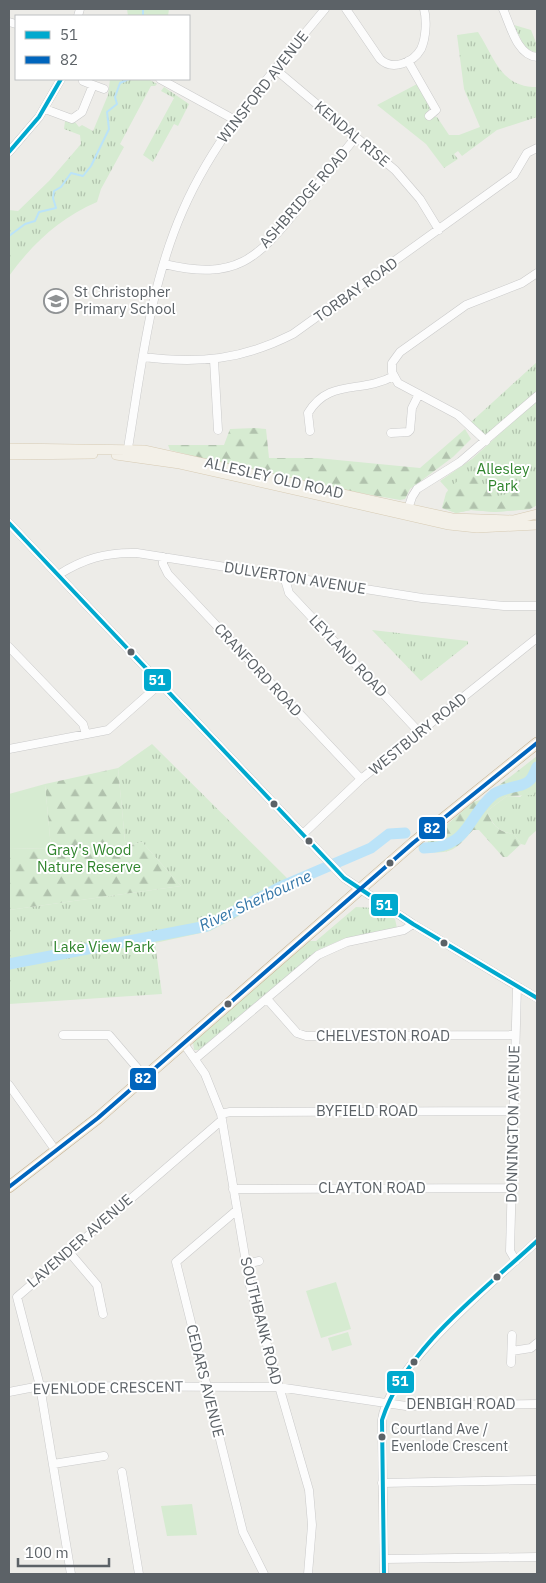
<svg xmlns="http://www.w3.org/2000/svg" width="546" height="1583" font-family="'IBM Plex Sans',sans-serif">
<defs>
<pattern id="grass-tufts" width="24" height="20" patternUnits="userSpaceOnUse" patternTransform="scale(1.25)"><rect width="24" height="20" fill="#d6ebd1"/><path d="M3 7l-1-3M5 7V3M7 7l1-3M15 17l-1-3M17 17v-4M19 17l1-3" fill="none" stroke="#b1c2ad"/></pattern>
<pattern id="forest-firs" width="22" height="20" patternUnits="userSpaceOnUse" patternTransform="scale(1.25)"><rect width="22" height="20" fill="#d6ebd1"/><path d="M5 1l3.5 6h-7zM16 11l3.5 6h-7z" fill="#b1c2ad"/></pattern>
</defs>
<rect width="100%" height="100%" fill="#edece8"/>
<path fill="url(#grass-tufts)" d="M127,9H169L168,16H128Z
M514,25L531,30L537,45V53L525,48Z
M478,32C495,58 500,87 537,87V117L497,130L462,156L458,151L454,154L458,159L444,168L426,144L377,105L419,83L430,108L426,114L437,117L449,135H459L480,127L464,89L457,35Z
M110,79H148L157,84L155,86H151L120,144L124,147L101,189L97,202C61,217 32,244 9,276V210L18,211L49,181L81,144L80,135L64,129L65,121L75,122L79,127L82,125L93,131L108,95Z
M164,87L189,104L178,126L174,124L153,162L143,155L174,98L161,91Z
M537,362V391L485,436L471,422Z
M537,400V505L530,509L495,512L471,510L456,513L442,508L448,490L440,481L472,459Z
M372,630L468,641V644L421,681Z
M152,744L288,879L293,888L210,931L155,943L162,994L9,1004V910L181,886L142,842L131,845L125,841L118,768Z
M537,782V830L529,837L525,845L521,844L514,834C498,832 493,825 487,811L507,796L520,797Z
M356,907L375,908L395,919L397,928L343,939L318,950L199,1050H194L193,1042L309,941H316Z"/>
<path fill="url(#forest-firs)" d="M255,428L266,429L269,458H317L420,468L465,429L471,439L453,457L410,489L405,499L400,500C322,487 246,470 170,450L168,445H224L230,429Z
M467,471L497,496L537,489V505L530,509L495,512L471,510L456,513L442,508L446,493Z
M537,756V782L534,795L507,796L487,811C493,826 498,832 514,834L521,844L507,857H503L479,830H473C457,848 451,856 425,851L428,841L473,802L480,800Z
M118,768L125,841L131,845L142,842L181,886L9,910V849L51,848L45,784Z"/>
<path fill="#d6ebd1" d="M45,784L51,848L9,849V794Z
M336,1282L351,1329L321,1338L306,1291Z
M348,1332L352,1345L332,1351L328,1338Z
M192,1504L197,1535L167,1536L161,1506Z"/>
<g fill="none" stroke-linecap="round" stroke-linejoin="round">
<path stroke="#bbe3f8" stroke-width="2" d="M143,9V16
M9,236L25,224L35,221L39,212L56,208L53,198L54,191L61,187L71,173L83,176L91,166L109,129L107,112L117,104L115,97L120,83L129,79"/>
<path stroke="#bbe3f8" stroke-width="11" d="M424,848C470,848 466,817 494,794C505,786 523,788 530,780C533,777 535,771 537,767
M9,964L207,926L280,887L371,848L389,834L405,833"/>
<defs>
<path id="minor" d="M346,9L380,59C392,71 413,63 421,49C426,38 427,20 424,9
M503,9C510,24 517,56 537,57
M78,16L80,9
M9,22L16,24
M408,61L436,110L429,116
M275,69L395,170L420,199L439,230
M160,79L235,120
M83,81L93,85
M45,109L72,119L82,112L93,85L104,89
M9,152L39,117L61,79
M164,264C236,281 257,260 300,206C319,183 337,160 356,137
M143,357C199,364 242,360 293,334L514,175L527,153L537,148
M214,360L218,430
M310,431L308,413C329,378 360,394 394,376
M391,433L408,432L410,430L412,408L419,394
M486,441L458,415L398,383L392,372V363L400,352L466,305L522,283L537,273
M127,454C141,371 149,287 183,210C216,134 273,72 325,9
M408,509L412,497L417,489L460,462L537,396
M9,523L344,878L413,924L537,998
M163,557V564L168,574L361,779
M58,575C83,559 106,552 137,553L422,598L504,606H537
M284,576L289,593L419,732
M9,647L83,724L86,734
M9,749L108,730L160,684
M303,834L361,779L537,638
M267,999L297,1033L306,1036L515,1035
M63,1035H109L145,1077
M184,1044L205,1074L221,1114L250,1286L309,1490L312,1525L308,1574
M195,1059L318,955L347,942L404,930L413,924
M9,1085L56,1151
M221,1114L230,1112L513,1111
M233,1189L511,1188
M237,1210L176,1262L243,1532L264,1574
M69,1252L97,1285L103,1314
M516,1261L510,1251L517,986
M246,1264L259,1261
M512,1351L531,1348L537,1343
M511,1363L512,1335
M9,1392L40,1386L278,1387L406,1406L537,1404
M53,1464L104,1456
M122,1472L139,1574
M382,1483L537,1480
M384,1559L537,1557
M71,1574L40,1386L17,1297L222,1120
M384,1574L382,1420C388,1368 498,1278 537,1241"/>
<path id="major" d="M9,448L144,450L452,518L513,520L537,514
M9,455L93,454
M116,455L180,464L449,525L477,528L537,525"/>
<path id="highway" d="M9,1187L98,1118L413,843L537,743"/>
</defs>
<use href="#minor" stroke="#cacaca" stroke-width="9"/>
<use href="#major" stroke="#d7cbb4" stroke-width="10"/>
<use href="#highway" stroke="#c5b394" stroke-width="12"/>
<use href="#minor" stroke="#fcfcfc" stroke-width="8"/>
<use href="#major" stroke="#f3f0e8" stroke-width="9"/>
<use href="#highway" stroke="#f0ebe1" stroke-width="11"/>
<defs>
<path id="bus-1" d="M9,152L39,117L61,79
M9,523L344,878L413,924L537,998
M384,1574L382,1420C405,1348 483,1291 537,1241"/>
<path id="bus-2" d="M9,1187L98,1118L413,843L537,743"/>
</defs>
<use href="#bus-1" stroke="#fff" stroke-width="8"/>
<use href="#bus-2" stroke="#fff" stroke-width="8"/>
<use href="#bus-1" stroke="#00a9ce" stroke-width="4"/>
<use href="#bus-2" stroke="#0065bd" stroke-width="4"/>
</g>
<defs>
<symbol id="school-ring" viewBox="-11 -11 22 22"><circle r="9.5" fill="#fff" stroke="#8f9294" stroke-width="1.5"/><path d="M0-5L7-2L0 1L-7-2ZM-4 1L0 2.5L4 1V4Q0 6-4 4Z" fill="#8f9294"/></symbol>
</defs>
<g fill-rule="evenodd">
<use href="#school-ring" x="42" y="287" width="28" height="28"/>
</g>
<g fill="#5c6267" stroke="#fff" stroke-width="2">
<circle cx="131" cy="652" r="4.5"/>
<circle cx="274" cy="804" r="4.5"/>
<circle cx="309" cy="841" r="4.5"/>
<circle cx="390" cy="863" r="4.5"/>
<circle cx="444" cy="943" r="4.5"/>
<circle cx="228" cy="1004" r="4.5"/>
<circle cx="497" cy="1277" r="4.5"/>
<circle cx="414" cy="1362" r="4.5"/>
<circle cx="382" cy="1437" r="4.5"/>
</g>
<g text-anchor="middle" stroke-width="4" stroke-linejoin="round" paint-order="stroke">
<g font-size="14" fill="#5c6267" stroke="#fff" text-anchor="start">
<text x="391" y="1434">Courtland Ave /<tspan x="391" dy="17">Evenlode Crescent</tspan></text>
</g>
<g font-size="15" fill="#5c6267" stroke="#fff">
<text transform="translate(263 87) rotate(-52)" y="5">WINSFORD AVENUE</text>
<text transform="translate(352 134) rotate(40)" y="5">KENDAL RISE</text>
<text transform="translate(304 198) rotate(-49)" y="5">ASHBRIDGE ROAD</text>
<text transform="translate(356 290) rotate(-36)" y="5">TORBAY ROAD</text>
<text transform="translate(274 478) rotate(13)" y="5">ALLESLEY OLD ROAD</text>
<text transform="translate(295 578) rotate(9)" y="5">DULVERTON AVENUE</text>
<text transform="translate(348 656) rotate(47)" y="5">LEYLAND ROAD</text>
<text transform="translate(258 670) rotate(47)" y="5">CRANFORD ROAD</text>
<text transform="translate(418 734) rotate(-39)" y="5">WESTBURY ROAD</text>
<text x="383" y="1041">CHELVESTON ROAD</text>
<text x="367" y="1116">BYFIELD ROAD</text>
<text transform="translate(513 1124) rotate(-89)" y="5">DONNINGTON AVENUE</text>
<text x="372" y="1193">CLAYTON ROAD</text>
<text transform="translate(80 1241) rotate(-41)" y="5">LAVENDER AVENUE</text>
<text transform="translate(261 1321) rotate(76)" y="5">SOUTHBANK ROAD</text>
<text transform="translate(205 1381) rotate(76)" y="5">CEDARS AVENUE</text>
<text transform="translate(108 1388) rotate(-1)" y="5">EVENLODE CRESCENT</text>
<text x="461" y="1409">DENBIGH ROAD</text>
</g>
<g font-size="15" fill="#5c6267" stroke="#fff" text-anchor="start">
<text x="74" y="297">St Christopher<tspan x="74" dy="17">Primary School</tspan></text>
</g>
<g font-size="15" fill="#30852d" stroke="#fff">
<text x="503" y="474">Allesley<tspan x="503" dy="17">Park</tspan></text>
<text x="89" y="855">Gray's Wood<tspan x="89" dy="17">Nature Reserve</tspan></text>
<text x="104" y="952">Lake View Park</text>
</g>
<g font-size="16" font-style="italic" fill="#3476a8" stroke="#fff">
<text transform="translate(255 900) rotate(-25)" y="6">River Sherbourne</text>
</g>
</g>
<g stroke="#fff" stroke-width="2">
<rect x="143" y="668" width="29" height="24" rx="5" fill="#00a9ce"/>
<rect x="418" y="816" width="28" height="24" rx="5" fill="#0065bd"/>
<rect x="370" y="893" width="29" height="24" rx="5" fill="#00a9ce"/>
<rect x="129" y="1067" width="28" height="24" rx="5" fill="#0065bd"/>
<rect x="386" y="1370" width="29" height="24" rx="5" fill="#00a9ce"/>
</g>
<g font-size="14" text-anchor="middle" font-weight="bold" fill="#fff">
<text x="157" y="685">51</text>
<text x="432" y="833">82</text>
<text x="384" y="910">51</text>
<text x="143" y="1083">82</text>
<text x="400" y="1386">51</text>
</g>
<rect width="546" height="1583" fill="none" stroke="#5c6267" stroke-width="20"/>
<rect x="15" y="15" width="175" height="65" fill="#ffffff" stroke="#bec0c2"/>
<rect x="25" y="31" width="25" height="8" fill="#00a9ce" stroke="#bec0c2"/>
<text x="60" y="40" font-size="15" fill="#5c6267">51</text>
<rect x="25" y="56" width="25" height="8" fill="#0065bd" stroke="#bec0c2"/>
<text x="60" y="65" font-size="15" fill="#5c6267">82</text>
<path d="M18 1558v8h91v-8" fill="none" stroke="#5c6267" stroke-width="2.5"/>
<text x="25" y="1558" font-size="15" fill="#5c6267" stroke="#ffffff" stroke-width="4" paint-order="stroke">100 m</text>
</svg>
